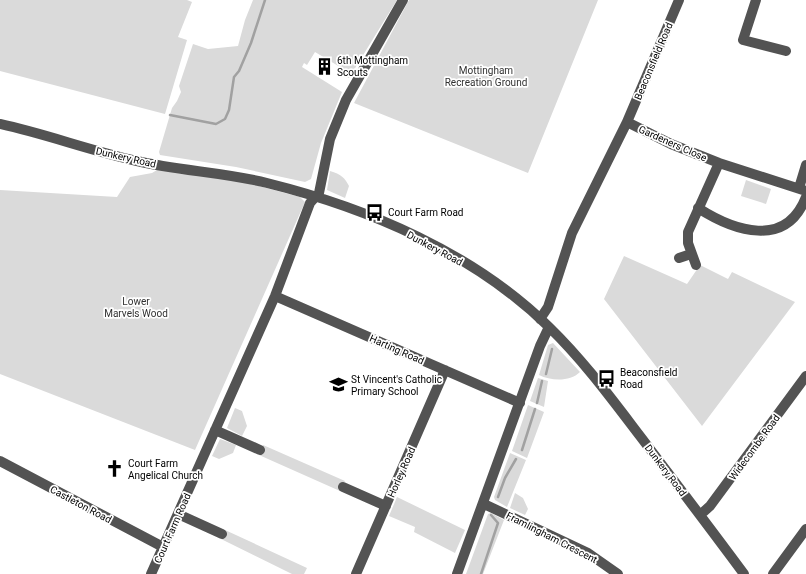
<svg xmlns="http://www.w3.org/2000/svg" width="806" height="574" font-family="Roboto,sans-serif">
<rect width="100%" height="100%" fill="#fff"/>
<path fill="#dadada" d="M0,0H187L192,2L178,37L187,40L165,114L0,71Z
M253,0H397L349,78L337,72L340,67L315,52L307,65L304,63L302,67L342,92L321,143L311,179L305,182L236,167L160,155L159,152L172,108L177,101L181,92L179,86L193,44L208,49L238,46L245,20Z
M409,0H598L528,173L354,103Z
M162,167L228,178L300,197L305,202L195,450L0,374V190L117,197L130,177L152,173Z
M330,171C341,174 345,178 349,186L345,198L327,190Z
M746,180L771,189L766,204L741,196Z
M624,256L687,284L700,265L728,279L732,272L795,302L702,426L604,299Z
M553,343L580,372C570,382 551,381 539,375L548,345Z
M538,378L548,381L544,407L530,401Z
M528,405L544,412L527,458L512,451Z
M235,408L242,411L247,426L242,436L227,428Z
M220,439L236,445L233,453L219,459L212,456Z
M263,445L345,481L340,491L259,455Z
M510,453L526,460L507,507L495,500L494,497Z
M515,493L523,498L528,509L525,515L510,508Z
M397,497L465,530L455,553L414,532L415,527L389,516Z
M491,513L504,520L483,574H466L488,514Z
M225,530L307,568L304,574H292L221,539Z"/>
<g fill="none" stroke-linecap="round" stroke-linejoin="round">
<path stroke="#a1a1a1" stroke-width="2.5" d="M170,115L216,124L225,119L229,110L234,77L239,71L251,43L265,0
M546,374L552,349
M537,403L542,381
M522,450L535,409
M498,497L505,478L516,459
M481,574L498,523L491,515"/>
<path stroke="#535353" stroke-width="10" d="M756,0L743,40L786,51
M627,122L671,144L719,163L806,191
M0,124C46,134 91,151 137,161C180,171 224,172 267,183C368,208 474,253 549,327C583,360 611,398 640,436C675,482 710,528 744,574
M799,188L806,165
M698,208C734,231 786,249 806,197
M679,258L691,254
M696,265L688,243V232L719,163
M275,296L520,403
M540,319L548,307L572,233L627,122L679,0
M215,430L260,450
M0,461L163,547
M343,487L386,506
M484,504L588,553L618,574
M178,514L222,534
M700,515L710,506L806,376
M151,574L275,296L310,203L319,193L330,139L346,100L403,0
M356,574L445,370
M457,574L540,346L549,327
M773,574L806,529"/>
</g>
<defs>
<symbol id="building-bare" viewBox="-9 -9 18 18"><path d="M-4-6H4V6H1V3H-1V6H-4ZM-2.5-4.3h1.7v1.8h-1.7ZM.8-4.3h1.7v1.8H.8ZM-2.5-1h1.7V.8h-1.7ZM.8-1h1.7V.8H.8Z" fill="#000" stroke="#fff" stroke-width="2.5" paint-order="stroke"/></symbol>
<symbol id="bus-bare" viewBox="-9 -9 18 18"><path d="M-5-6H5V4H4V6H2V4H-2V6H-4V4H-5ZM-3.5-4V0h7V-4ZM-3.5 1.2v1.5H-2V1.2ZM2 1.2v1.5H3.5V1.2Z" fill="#000" stroke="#fff" stroke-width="2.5" paint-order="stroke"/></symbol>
<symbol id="school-bare" viewBox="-9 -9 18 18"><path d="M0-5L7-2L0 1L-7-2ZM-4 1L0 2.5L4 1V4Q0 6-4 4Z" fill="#000" stroke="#fff" stroke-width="2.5" paint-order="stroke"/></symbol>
<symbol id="church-bare" viewBox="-9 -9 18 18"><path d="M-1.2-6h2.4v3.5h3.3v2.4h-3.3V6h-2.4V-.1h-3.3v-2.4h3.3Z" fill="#000" stroke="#fff" stroke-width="2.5" paint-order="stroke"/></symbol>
</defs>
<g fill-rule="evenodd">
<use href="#building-bare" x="312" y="54" width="25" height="25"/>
<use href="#bus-bare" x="362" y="200" width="25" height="25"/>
<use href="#bus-bare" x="594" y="366" width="25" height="25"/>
<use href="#school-bare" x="326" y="372" width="25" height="25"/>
<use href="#church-bare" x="102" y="456" width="25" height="25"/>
</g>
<g text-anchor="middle" stroke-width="3.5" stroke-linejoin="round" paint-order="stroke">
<g font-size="10" fill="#000" stroke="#fff" text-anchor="start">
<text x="337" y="64">6th Mottingham<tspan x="337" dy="12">Scouts</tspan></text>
<text x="388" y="216">Court Farm Road</text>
<text x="620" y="376">Beaconsfield<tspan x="620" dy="12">Road</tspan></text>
<text x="351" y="383">St Vincent's Catholic<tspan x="351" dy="12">Primary School</tspan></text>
<text x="128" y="467">Court Farm<tspan x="128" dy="12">Angelical Church</tspan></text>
</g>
<g font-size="10" fill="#000" stroke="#fff">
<text transform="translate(653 61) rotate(-67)" y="4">Beaconsfield Road</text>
<text transform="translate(673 143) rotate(24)" y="4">Gardeners Close</text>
<text transform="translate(126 157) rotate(13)" y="4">Dunkery Road</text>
<text transform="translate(435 248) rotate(28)" y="4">Dunkery Road</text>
<text transform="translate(397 349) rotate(24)" y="4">Harting Road</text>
<text transform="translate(754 447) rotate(-54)" y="4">Widecombe Road</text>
<text transform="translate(666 470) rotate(53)" y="4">Dunkery Road</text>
<text transform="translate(401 472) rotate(-66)" y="4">Horley Road</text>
<text transform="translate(81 504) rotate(28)" y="4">Castleton Road</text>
<text transform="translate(172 528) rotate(-66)" y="4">Court Farm Road</text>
<text transform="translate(552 537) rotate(27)" y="4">Framlingham Crescent</text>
</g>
<g font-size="10" fill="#313131" stroke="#fff">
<text x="486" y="74">Mottingham<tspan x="486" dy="12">Recreation Ground</tspan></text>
<text x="136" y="305">Lower<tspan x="136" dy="12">Marvels Wood</tspan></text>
</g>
</g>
</svg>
